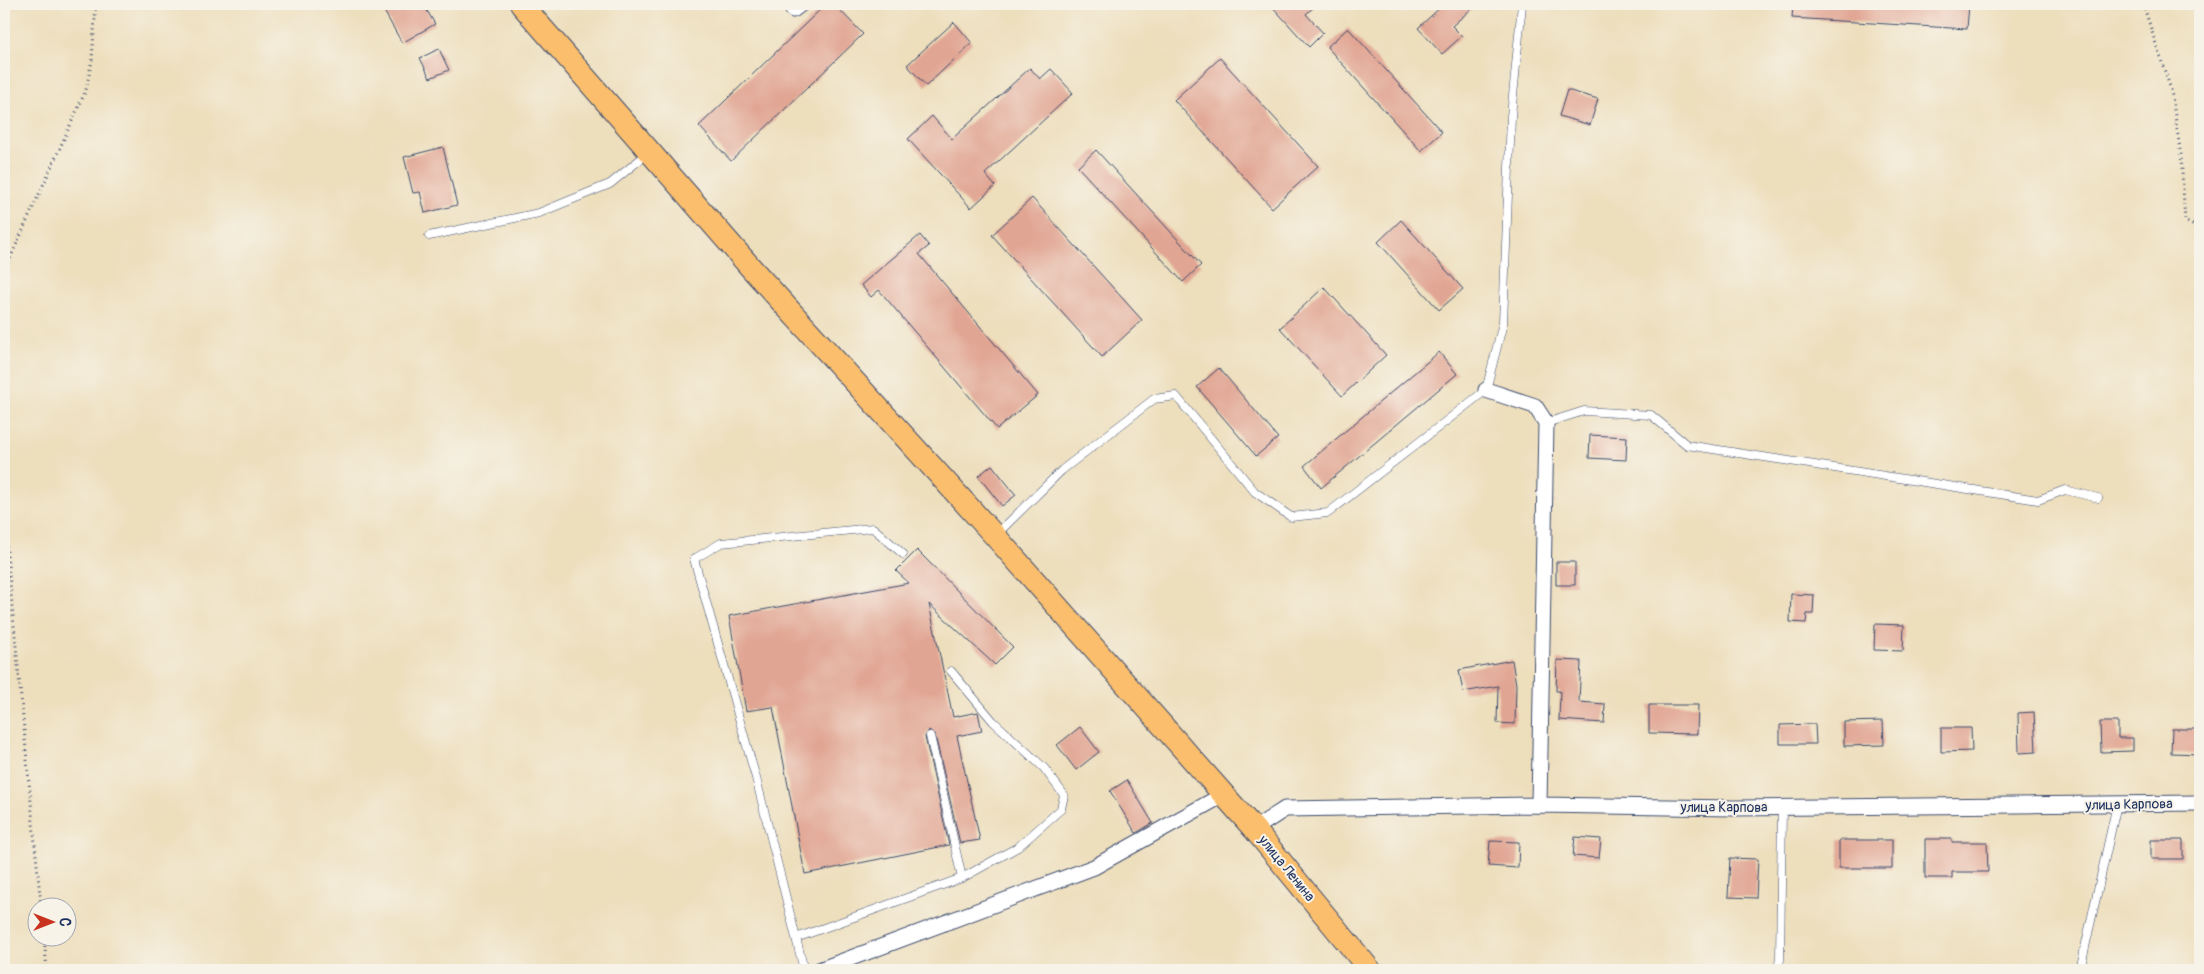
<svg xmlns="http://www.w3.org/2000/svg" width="2204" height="974" font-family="Pangolin,sans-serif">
<rect width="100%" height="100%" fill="#f7f3e8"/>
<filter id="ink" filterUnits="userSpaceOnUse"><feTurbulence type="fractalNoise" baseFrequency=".02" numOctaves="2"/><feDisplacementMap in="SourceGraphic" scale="10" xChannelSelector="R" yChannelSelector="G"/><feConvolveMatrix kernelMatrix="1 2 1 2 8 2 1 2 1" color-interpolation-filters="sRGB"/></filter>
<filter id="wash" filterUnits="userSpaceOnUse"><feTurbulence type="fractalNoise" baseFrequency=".0096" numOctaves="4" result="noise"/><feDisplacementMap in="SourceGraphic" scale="20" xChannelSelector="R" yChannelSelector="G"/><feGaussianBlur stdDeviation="1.12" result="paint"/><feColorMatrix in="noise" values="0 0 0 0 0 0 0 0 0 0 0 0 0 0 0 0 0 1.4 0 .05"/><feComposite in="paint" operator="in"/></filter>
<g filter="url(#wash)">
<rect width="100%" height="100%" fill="#eddebc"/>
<g id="blocks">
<path fill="#e1a593" d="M380,4H423L435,24L402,43Z
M826,4H834L863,34L731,161L699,126Z
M1270,4H1317L1306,14L1323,33L1309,47Z
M1444,4H1477L1452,26L1462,36L1442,54L1418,28Z
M1793,4H1969L1967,29L1792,18Z
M954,22L972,43L926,86L907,65Z
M1348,28L1442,132L1421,151L1327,47Z
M439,49L449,70L430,78L420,58Z
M1220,58L1318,166L1272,208L1174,100Z
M1030,68L1040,79L1051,69L1073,93L985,174L995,186L971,208L908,139L932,116L952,139Z
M1567,90L1598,99L1590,125L1559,116Z
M443,147L457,205L425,213L420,192L413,193L404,157Z
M1096,150L1201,265L1183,282L1078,167Z
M1032,198L1142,320L1102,357L992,235Z
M1401,220L1463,289L1439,310L1378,242Z
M920,235L929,246L919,254L1038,395L997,429L879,290L871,297L861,285Z
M1324,287L1386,355L1342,396L1280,328Z
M1439,352L1457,374L1321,488L1304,466Z
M1219,368L1278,438L1256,456L1197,387Z
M1590,435L1627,437L1626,460L1589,458Z
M992,465L1016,495L1002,506L978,476Z
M917,550L1013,647L995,665L929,604L953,717L978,712L982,731L957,736L980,840L960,843L935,735L929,730L925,737L949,845L805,874L773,707L746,711L729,616L909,583L896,571Z
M1556,562H1575V585H1556Z
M1791,594L1814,595L1813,614H1807L1806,623L1790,622Z
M1875,624L1904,625L1903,651L1874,650Z
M1512,660L1516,685L1515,724L1497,723L1498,686L1463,692L1459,670Z
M1557,660L1581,661L1579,702L1605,704L1604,723L1559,720L1560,691H1556Z
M1649,705H1698L1697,734L1649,733Z
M2034,712L2036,752L2019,753L2018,713Z
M1883,721L1884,745L1844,746V722Z
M2100,722H2118V738H2133V751L2101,752Z
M1815,724L1816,744H1780V725Z
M1080,727L1099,752L1076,770L1057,745Z
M1941,728H1971L1972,751L1941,752Z
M2172,729H2200V754L2171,753Z
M1127,780L1153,823L1136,833L1110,791Z
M1575,837L1601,839L1599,858L1573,856Z
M1925,839H1952V842H1987L1988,872H1952V878H1925Z
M1839,840H1892V868H1839Z
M2151,840H2183V859H2151Z
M1490,841L1519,842L1518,868L1488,866Z
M1730,858L1758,859L1756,898L1728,897Z"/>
</g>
</g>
<g filter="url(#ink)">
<use href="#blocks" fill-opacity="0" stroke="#3a496c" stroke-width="1"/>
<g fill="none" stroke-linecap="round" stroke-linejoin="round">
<defs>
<path id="lane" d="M429,236L539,213L610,184L648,153
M1546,423L1584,411L1651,415L1687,445L2038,500L2065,490L2098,498
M996,535L1062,470L1154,399L1176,396L1255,492L1291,517L1328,513L1486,390L1503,323L1511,116L1522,4
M930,736L962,878
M796,938L962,878L1018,847L1061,809L1064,795L1044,768L993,721L951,671
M804,970L756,778L694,559L721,543L873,528L903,554
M1777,970L1780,960L1782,807
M2080,970L2117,804"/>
<path id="street" d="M793,10L801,4
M1486,390L1535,406L1546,423L1539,805
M1254,829L1285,809L1539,805L1733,808L2200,803
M819,970L1094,867L1223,795"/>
<path id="primary" d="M521,4L752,269L995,536L1254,829L1370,970"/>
</defs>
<use href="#lane" stroke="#3a496c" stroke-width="9"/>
<use href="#street" stroke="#3a496c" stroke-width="17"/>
<use href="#primary" stroke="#3a496c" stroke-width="24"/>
<path stroke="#3a496c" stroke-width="3" stroke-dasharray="1 4" stroke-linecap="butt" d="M2143,4L2171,90L2181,155L2185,221L2200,229
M4,272L86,90L92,60L96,4
M4,521L41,906
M44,936L47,970"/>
<use href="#lane" stroke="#fff" stroke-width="8"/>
<use href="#street" stroke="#fff" stroke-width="15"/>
<use href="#primary" stroke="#fabe6d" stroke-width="22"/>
</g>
</g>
<g text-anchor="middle" stroke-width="4" stroke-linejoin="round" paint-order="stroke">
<g font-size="14" fill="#1b2f5e" stroke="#f7f3e8">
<text transform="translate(2129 804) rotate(-1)" y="5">улица Карпова</text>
<text x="1724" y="812">улица Карпова</text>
<text transform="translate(1287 868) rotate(51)" y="5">улица Ленина</text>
</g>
</g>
<rect width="2204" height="974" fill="none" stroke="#f7f3e8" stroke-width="20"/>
<g transform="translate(52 922) rotate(90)"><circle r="24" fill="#f7f3e8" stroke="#9fa5b1"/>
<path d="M0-4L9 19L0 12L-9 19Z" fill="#c8321e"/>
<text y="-8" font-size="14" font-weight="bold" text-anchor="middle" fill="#1b2f5e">С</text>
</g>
</svg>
